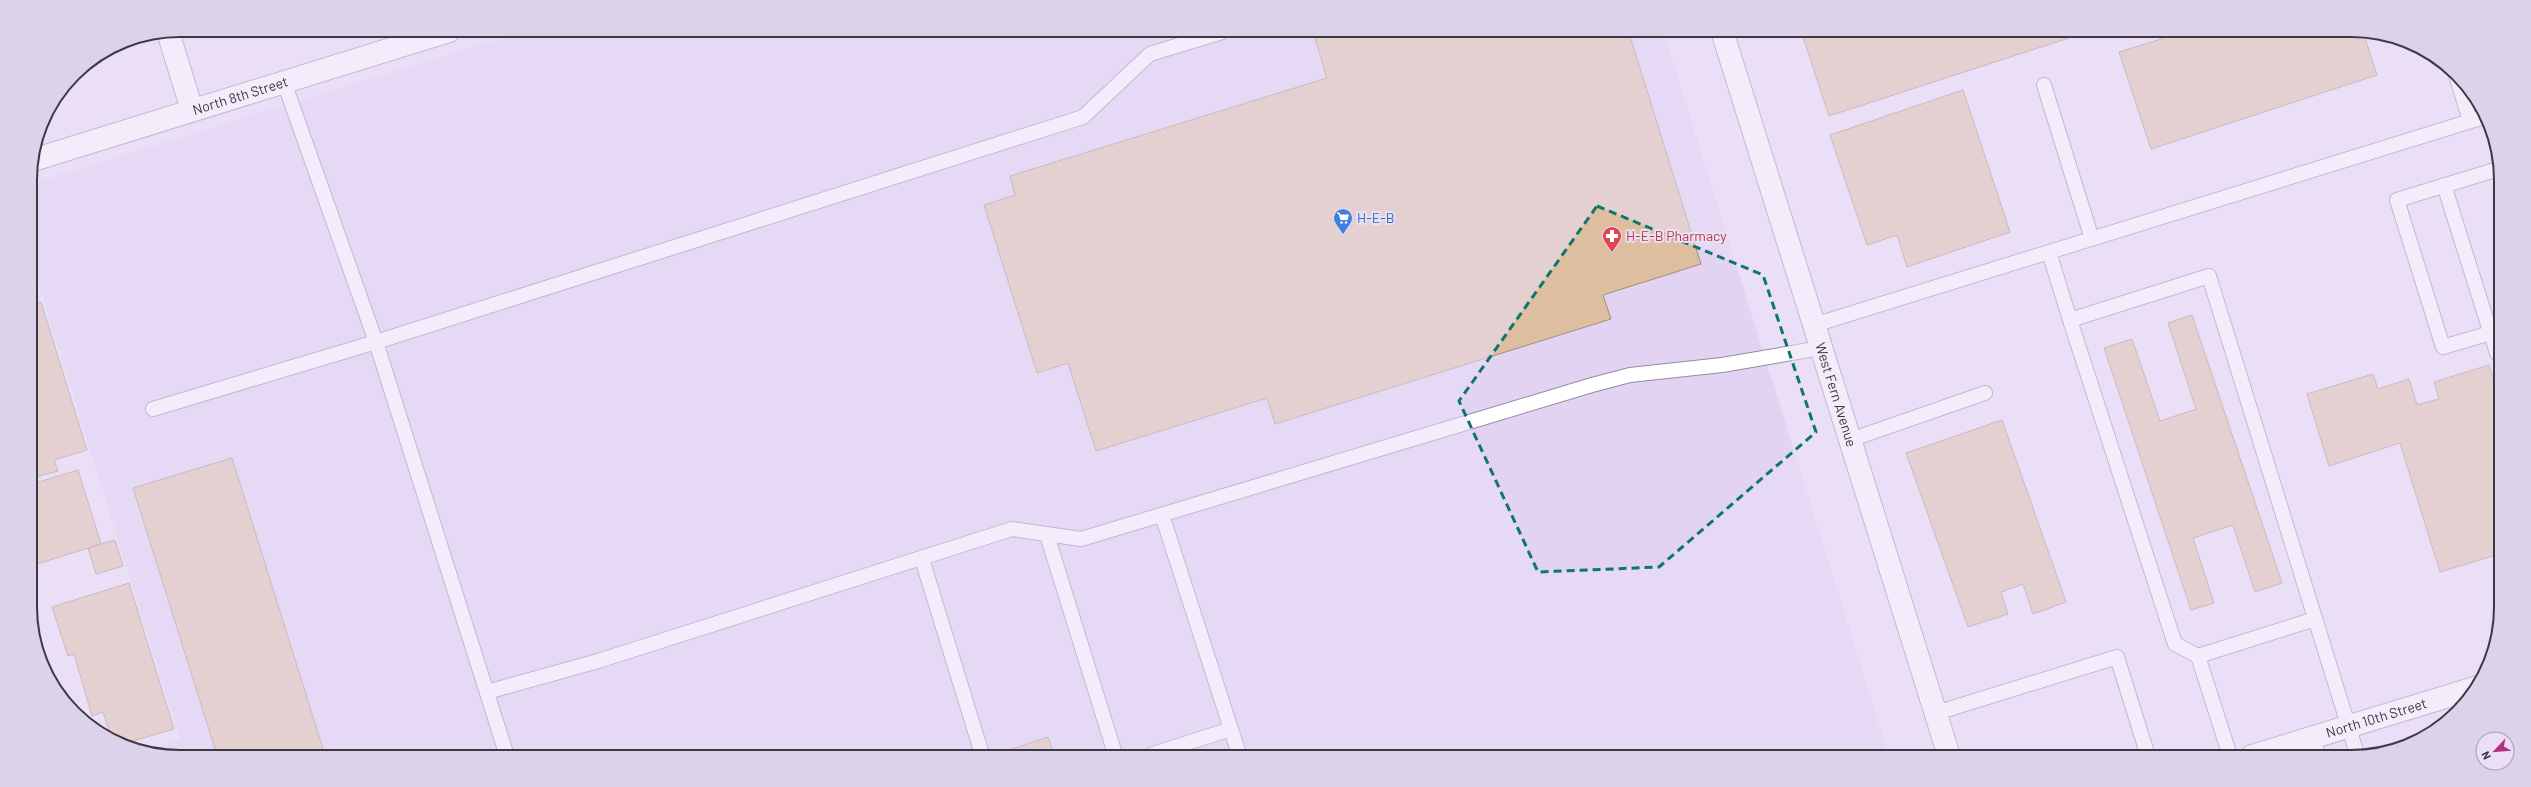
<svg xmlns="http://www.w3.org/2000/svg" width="2531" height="787" font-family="Barlow,sans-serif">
<rect width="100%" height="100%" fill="#eadff7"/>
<path fill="#e1d3f1" d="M525,31L1664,33L1889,756L141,752L180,739L31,260L30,184Z"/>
<path fill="#ddbfa0" stroke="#a08e7c" d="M1331,33H1629L1701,264L1603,295L1611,319L1275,424L1267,398L1096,451L1068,363L1037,373L984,205L1015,195L1010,176L1327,78L1315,38Z
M1802,34H2081L1829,116Z
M2174,35H2364L2377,75L2151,149L2119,52Z
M77,72L79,79L68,82L74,74Z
M1963,90L2010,232L1907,267L1897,235L1867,245L1830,135Z
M31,268L37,287L31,289Z
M41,302L87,450L54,460L58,471L32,478L31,305Z
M2192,315L2282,583L2255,592L2233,525L2193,538L2214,603L2191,610L2104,348L2132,339L2160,421L2196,409L2168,323Z
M2489,365L2497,390L2496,555L2440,572L2400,443L2329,466L2307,394L2373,374L2378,389L2409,379L2417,405L2439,399L2434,382Z
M2002,420L2066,602L2033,614L2023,584L2001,592L2008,614L1968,627L1906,453Z
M232,458L324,752H216L133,488Z
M78,470L101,544L34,565L32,484Z
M115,540L123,566L96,574L88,548Z
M129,583L174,729L123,744L112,740L103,712L92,716L74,654L68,656L52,607Z
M1048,737L1054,754H1004L1003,752Z"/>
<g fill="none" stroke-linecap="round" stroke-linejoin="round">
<defs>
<path id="lane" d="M2456,75L2470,121
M284,82L376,342L506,753
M2044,85L2092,239
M2444,185L2497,353
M2049,252L2070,320
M1814,325L2487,116
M2497,331L2443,347L2397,200L2498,169
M153,409L376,342L1083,117L1150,54L1222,32
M1850,440L1985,393
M1162,515L1239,754
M1047,535L1115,754
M922,559L982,754
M2198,656L2315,619
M487,692L598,661L1012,529L1081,539L1592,385L1630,375L1722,365L1821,348
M1936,713L2117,657L2148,756
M2312,738L2319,757
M1153,754L1231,729
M2230,756L2198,656L2175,644L2070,320L2209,276L2358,757"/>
<g id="street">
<path d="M168,32L192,110"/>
<path id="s1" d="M33,160L449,31"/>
</g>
<g id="secondary">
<path id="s2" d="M1723,34L1949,756"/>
</g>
<g id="primary">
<path id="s3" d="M2252,756L2478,687"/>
</g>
</defs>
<use href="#lane" stroke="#958ba1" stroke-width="16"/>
<use href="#street" stroke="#958ba1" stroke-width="24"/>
<use href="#secondary" stroke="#958ba1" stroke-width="24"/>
<use href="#primary" stroke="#958ba1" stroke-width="24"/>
<use href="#lane" stroke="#fff" stroke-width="14"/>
<use href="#street" stroke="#fff" stroke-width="22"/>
<use href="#secondary" stroke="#fff" stroke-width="22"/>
<use href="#primary" stroke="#fff" stroke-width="22"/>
</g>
<path d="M0 0H2531V787H0ZM1597,206L1763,275L1816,432L1659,567L1538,572L1459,401Z" fill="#eadff7" fill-opacity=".55" fill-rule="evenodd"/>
<path fill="none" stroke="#0f766e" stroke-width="3" stroke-dasharray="8 5" stroke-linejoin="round" d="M1597,206L1763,275L1816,432L1659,567L1538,572L1459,401Z"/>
<defs>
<symbol id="supermarket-pin" viewBox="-11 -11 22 30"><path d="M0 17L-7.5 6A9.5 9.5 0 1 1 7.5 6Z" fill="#3f7fe0" stroke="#eadff7"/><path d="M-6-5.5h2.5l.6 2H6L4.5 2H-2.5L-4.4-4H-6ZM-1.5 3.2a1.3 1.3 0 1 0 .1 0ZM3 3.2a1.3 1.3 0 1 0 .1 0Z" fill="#fff"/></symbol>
<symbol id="pharmacy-pin" viewBox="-11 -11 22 30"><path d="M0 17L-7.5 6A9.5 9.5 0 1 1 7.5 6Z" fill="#e0444e" stroke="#eadff7"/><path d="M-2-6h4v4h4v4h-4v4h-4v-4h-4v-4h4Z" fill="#fff"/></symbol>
</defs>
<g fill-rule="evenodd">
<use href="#supermarket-pin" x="1332" y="207" width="22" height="30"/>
<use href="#pharmacy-pin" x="1601" y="225" width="22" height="30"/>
</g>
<g text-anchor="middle" stroke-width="4" stroke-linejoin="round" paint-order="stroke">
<g font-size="14" fill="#3d3942" stroke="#eadff7">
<text dy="5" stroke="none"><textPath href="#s1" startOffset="217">North 8th Street</textPath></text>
<text dy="5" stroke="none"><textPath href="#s2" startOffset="378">West Fern Avenue</textPath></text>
<text dy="5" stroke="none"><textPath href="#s3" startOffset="130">North 10th Street</textPath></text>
</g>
<g font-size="14" fill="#366cbe" stroke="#eadff7" text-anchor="start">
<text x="1357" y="223">H-E-B</text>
</g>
<g font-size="14" fill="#be3a42" stroke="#eadff7" text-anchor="start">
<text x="1626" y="241">H-E-B Pharmacy</text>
</g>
</g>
<path d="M0 0H2531V787H0ZM180 37H2351A143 143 0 0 1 2494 180V607A143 143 0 0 1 2351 750H180A143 143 0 0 1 37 607V180A143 143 0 0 1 180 37Z" fill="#dcd2e9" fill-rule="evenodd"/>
<path fill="none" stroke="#3d3942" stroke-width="2" d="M180 37H2351A143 143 0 0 1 2494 180V607A143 143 0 0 1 2351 750H180A143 143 0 0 1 37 607V180A143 143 0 0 1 180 37Z"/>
<g transform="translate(2495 751) rotate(244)"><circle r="19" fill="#eadff7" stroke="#a59daf"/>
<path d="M0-3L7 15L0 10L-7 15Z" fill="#b3337f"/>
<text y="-6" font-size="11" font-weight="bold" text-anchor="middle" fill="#3d3942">N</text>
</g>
</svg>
